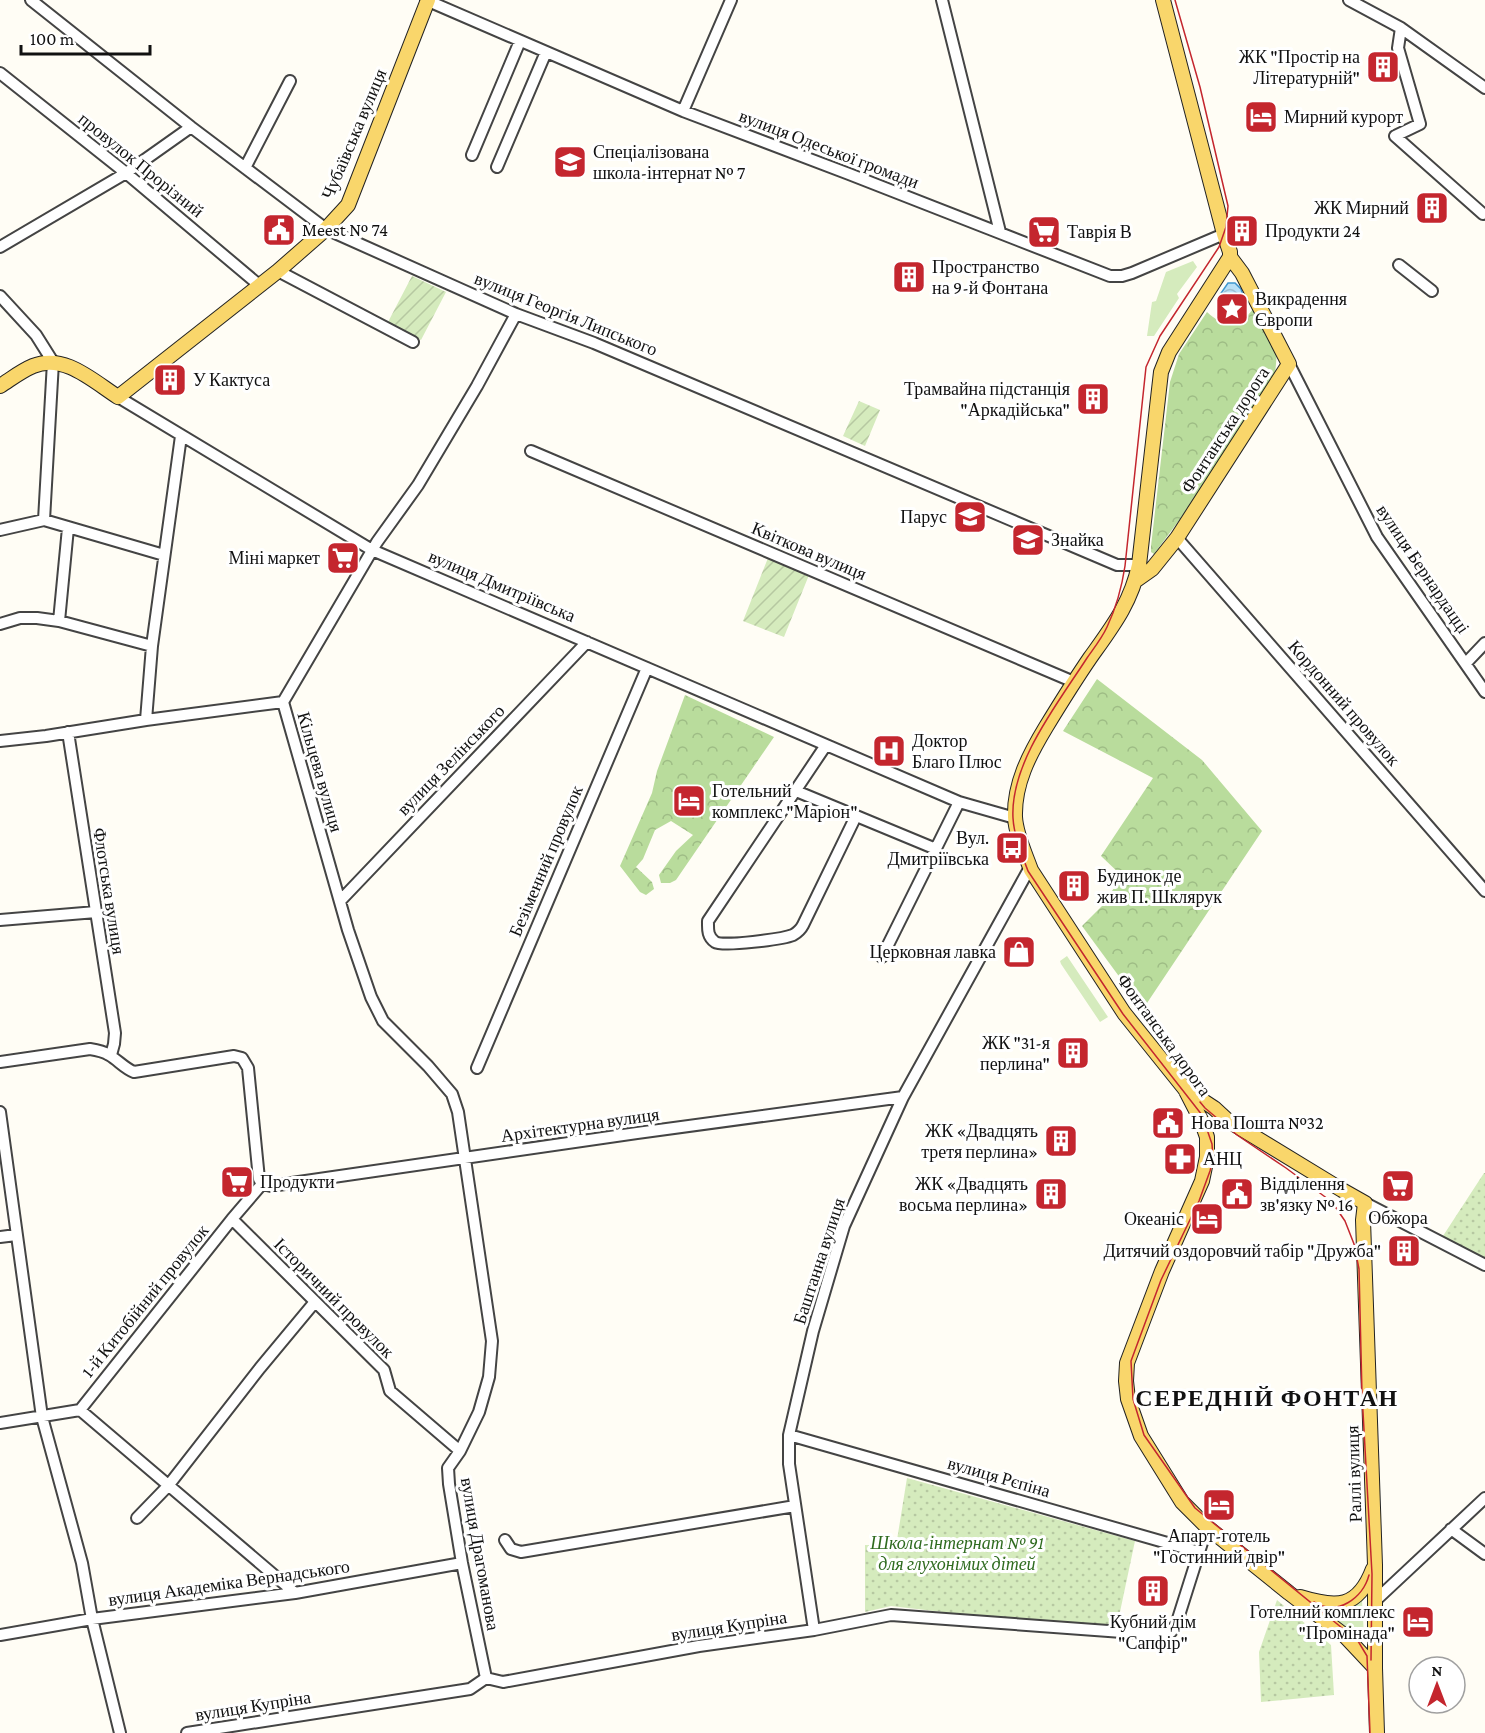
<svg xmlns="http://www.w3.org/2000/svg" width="1485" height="1733" font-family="'Crimson Pro',serif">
<defs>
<pattern id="forest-crowns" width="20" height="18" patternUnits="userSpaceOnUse" patternTransform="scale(1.5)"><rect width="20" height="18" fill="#b9dc9c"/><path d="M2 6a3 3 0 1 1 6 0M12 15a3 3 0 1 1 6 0" fill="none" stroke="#9ebc85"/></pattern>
<pattern id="park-dots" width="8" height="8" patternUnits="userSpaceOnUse" patternTransform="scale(1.5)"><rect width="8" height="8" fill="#d5ebbd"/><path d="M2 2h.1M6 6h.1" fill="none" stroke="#b6c8a1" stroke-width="1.8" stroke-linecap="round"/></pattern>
<pattern id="garden-furrows" width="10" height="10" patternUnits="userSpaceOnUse" patternTransform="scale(1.5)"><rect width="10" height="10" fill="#d5ebbd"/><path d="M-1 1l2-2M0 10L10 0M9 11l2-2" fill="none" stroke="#b6c8a1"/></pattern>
<pattern id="water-waves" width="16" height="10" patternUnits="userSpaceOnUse" patternTransform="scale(1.5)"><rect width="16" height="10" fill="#b9e0f7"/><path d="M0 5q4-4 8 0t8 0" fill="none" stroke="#9ebfd3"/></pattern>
</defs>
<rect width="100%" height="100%" fill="#fffdf5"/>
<path fill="#d5ebbd" d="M1193,261L1197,267L1177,294L1179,298L1154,336H1147L1152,302L1156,301L1166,272Z
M1067,956L1108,1017L1100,1022L1061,964L1060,961Z
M1362,1600L1364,1636L1359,1638L1327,1611C1339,1610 1352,1607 1362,1600Z"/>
<path fill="url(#forest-crowns)" d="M1253,309L1277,352L1275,375L1180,519L1154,554L1151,552V546L1170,382L1179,354L1207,312C1224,328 1239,328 1253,309Z
M1097,679L1202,760L1262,831L1143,1009L1082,926L1102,906L1122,876L1101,856L1153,778L1063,731Z
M685,695L774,737L676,880L670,883H661L659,875L676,851L693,835L671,821L655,830L643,859L636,867L652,882L654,889L646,895L640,892L620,866L652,793L657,771Z"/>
<path fill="url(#park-dots)" d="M1484,1173H1485V1260L1441,1239Z
M907,1478L1135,1541L1117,1626L1074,1622L1071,1627L891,1606L865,1612V1545L896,1546Z
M1277,1600L1331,1645L1334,1695L1261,1702L1259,1652Z"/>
<path fill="url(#garden-furrows)" d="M412,276L446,292L421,340L388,322Z
M859,401L880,410L865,446L843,436Z
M768,558L809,575L784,637L743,621Z"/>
<path fill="url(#water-waves)" stroke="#3f96cf" stroke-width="1.5" d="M1228,283H1235L1241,289L1247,308L1230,318H1226L1217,310L1219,305L1217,299Z"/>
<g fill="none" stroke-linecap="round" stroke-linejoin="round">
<defs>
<path id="minor" d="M31,0L191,127L326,229L516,314L594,343L1117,565H1139
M426,0L683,111L849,174L1110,276H1122L1132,273L1224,234
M942,0L1000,232
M1349,0L1401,28L1485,88
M1401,28L1398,48L1420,124L1395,136L1483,214
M0,73L126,173L259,285
M683,111L731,0
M472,155L520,41
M497,167L546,52
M245,168L290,81
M0,247L126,173L191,127
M1399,265L1432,291
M278,271L413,342
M0,296L36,335L53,362L44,520
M1289,364L1377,537L1485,692
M118,397L372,550L959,802L1015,818
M531,451L1074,682
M0,530L44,520L164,555
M1177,538L1485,891
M59,621L68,528
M0,624L20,618H37L59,621L152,646
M1466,663L1485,643
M146,720L152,646L181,436
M68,732L115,1033L114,1044L111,1055
M0,741L46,736L146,720L283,702
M826,745L708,921C708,929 707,936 715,942C723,947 783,939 793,935C798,932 801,929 803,925L856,816
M796,791L936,849
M340,901L587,642
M0,920L96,912
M882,957L959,802
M0,1062L90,1049C97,1050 103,1051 109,1055C118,1060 124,1068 134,1072L234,1056L242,1058L248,1068L259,1179L262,1184
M477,1068L647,668
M0,1112L42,1417L82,1563L92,1619L120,1733
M262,1184L271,1186L637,1133L903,1097
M1365,1203L1485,1265
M232,1219L384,1370L390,1391L460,1451
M0,1237L16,1235
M80,1410L295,1593
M0,1423L80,1410L232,1219L262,1184
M789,1435L1199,1552
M137,1518L168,1486L260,1368L314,1303
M1451,1529L1485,1554
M505,1540L511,1549L521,1552L795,1506
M1376,1600L1485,1498
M814,1630L789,1464V1435L813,1331L844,1226L903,1097L1028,871L1031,870
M0,1635L92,1619L295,1593L462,1563
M486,1678L462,1563L449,1484L448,1468L460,1451L479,1412L489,1377L492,1341L458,1112L452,1094L428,1066L383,1021L371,997L348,930L283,702L377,542L418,485L477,386L516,314
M187,1733L470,1689L486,1678L503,1682L699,1646L814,1630L891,1615L1163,1635L1171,1632L1176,1625L1207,1527"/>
<path id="major" d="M1230,257L1169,352L1161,372L1139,565C1131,603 1112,627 1090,658C1075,680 1060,704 1046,727C1029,755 1014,784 1015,817C1016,835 1025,853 1031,870L1124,1013L1185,1089L1201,1120L1207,1137V1157L1202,1181L1162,1271L1127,1363L1126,1381L1128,1399L1141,1436L1182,1502L1207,1527L1289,1593L1344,1635L1375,1668
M0,386C11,379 21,371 33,366C64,353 93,381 118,397L278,271L326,229L348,205L428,0
M1135,581L1152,569L1177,538L1289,364L1242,273L1230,257V252L1224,234L1163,0
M1185,1089L1214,1108L1227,1120L1342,1190L1365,1203L1363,1220L1375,1565V1668L1377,1733
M1300,1597C1336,1608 1358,1609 1373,1569"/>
</defs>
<use href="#minor" stroke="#444" stroke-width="14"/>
<use href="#major" stroke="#222" stroke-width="16"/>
<use href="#minor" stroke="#fff" stroke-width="10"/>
<use href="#major" stroke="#f9d66b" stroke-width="14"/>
<path stroke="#c4262e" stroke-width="1.5" d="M1175,0L1200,87L1228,206L1226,227L1219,247L1160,336L1146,367L1125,566C1122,586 1116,608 1107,627C1102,638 1094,648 1087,658C1058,703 1010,763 1013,818C1014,836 1022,855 1028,871L1123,1014L1202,1115L1212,1144L1213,1159L1210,1171L1199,1201L1161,1280L1131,1361L1133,1399L1144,1435L1195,1508L1358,1641L1367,1656L1370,1733
M1200,1102L1205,1108L1237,1135L1286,1168L1332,1202L1345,1221L1354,1244L1359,1269L1362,1394L1372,1574L1371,1660
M1314,1602C1337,1617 1363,1598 1369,1575"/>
</g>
<defs>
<symbol id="building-square" viewBox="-11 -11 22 22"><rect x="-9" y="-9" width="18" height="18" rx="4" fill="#c4262e" stroke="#fff"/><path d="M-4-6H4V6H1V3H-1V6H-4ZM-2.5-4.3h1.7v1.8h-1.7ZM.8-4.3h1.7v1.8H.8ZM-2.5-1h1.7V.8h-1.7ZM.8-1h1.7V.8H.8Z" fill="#fff"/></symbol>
<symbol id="hotel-square" viewBox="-11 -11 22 22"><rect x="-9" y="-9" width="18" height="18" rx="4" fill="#c4262e" stroke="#fff"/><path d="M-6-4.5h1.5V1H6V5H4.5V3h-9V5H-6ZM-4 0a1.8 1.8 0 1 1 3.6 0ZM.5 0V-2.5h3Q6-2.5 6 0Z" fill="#fff"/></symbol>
<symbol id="school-square" viewBox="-11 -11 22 22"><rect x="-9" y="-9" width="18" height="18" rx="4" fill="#c4262e" stroke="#fff"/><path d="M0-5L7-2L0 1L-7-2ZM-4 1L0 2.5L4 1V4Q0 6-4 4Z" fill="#fff"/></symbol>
<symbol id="civic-square" viewBox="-11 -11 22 22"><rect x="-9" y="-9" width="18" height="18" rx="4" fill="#c4262e" stroke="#fff"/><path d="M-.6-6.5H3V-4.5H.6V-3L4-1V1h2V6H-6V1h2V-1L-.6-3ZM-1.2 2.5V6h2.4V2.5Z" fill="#fff"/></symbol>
<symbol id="supermarket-square" viewBox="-11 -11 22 22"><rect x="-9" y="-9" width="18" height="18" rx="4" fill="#c4262e" stroke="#fff"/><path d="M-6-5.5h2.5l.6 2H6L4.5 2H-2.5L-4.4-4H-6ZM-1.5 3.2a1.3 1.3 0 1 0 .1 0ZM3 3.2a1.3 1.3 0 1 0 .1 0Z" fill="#fff"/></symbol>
<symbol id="sight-square" viewBox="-11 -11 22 22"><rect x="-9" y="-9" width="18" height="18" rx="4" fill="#c4262e" stroke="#fff"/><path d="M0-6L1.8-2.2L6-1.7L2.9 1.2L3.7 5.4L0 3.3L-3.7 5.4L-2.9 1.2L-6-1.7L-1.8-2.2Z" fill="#fff"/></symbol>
<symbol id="hospital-square" viewBox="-11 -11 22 22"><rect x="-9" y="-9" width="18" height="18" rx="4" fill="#c4262e" stroke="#fff"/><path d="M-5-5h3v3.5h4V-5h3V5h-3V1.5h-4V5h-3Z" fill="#fff"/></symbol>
<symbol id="bus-square" viewBox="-11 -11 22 22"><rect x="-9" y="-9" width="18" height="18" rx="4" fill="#c4262e" stroke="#fff"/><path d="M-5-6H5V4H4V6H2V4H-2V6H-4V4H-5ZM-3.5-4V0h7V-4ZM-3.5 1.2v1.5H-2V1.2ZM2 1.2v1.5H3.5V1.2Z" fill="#fff"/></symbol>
<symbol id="shop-square" viewBox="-11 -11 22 22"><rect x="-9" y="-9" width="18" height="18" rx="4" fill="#c4262e" stroke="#fff"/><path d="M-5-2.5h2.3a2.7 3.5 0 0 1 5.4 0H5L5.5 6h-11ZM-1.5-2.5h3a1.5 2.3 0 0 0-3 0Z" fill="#fff"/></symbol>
<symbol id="pharmacy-square" viewBox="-11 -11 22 22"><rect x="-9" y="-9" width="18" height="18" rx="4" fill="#c4262e" stroke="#fff"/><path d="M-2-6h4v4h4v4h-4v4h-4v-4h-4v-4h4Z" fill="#fff"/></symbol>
</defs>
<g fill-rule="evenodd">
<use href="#building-square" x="1364" y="48" width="38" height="38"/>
<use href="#hotel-square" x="1242" y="98" width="38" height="38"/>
<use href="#school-square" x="551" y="143" width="38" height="38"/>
<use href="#building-square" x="1413" y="189" width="38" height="38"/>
<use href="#civic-square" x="260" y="211" width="38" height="38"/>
<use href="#building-square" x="1223" y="212" width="38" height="38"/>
<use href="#supermarket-square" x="1025" y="213" width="38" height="38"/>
<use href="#building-square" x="890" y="258" width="38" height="38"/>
<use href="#sight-square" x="1213" y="290" width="38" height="38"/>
<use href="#building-square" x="151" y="361" width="38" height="38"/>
<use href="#building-square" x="1074" y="380" width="38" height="38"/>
<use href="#school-square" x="951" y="498" width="38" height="38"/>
<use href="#school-square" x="1009" y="521" width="38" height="38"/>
<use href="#supermarket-square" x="324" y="539" width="38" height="38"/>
<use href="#hospital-square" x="870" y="732" width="38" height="38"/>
<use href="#hotel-square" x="670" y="782" width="38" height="38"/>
<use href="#bus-square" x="993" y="829" width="38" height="38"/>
<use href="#building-square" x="1055" y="867" width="38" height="38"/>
<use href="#shop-square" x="1000" y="933" width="38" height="38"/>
<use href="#building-square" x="1054" y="1034" width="38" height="38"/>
<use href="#civic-square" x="1149" y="1104" width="38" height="38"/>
<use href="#building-square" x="1042" y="1122" width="38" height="38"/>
<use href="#pharmacy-square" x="1161" y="1140" width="38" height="38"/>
<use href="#supermarket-square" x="218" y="1163" width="38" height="38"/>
<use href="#supermarket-square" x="1379" y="1167" width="38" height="38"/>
<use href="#building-square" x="1032" y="1175" width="38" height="38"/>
<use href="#civic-square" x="1218" y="1175" width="38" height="38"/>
<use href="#hotel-square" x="1188" y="1200" width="38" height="38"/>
<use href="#building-square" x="1385" y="1232" width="38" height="38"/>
<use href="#hotel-square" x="1200" y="1486" width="38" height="38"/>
<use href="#building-square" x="1134" y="1572" width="38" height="38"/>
<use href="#hotel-square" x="1399" y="1603" width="38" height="38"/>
</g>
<g text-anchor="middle" stroke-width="6" stroke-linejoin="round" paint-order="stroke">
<g font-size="18" fill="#111" stroke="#fff" text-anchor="start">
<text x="1360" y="63" text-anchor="end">ЖК "Простір на<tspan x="1360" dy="21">Літературній"</tspan></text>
<text x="1284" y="123">Мирний курорт</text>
<text x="593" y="158">Спеціалізована<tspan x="593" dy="21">школа-інтернат № 7</tspan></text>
<text x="1409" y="214" text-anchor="end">ЖК Мирний</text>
<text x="302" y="236">Meest № 74</text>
<text x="1265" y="237">Продукти 24</text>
<text x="1067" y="238">Таврія В</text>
<text x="932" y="273">Пространство<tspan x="932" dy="21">на 9-й Фонтана</tspan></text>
<text x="1255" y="305">Викрадення<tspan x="1255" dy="21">Європи</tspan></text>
<text x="193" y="386">У Кактуса</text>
<text x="1070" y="395" text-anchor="end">Трамвайна підстанція<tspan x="1070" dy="21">"Аркадійська"</tspan></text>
<text x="947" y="523" text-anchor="end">Парус</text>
<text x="1051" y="546">Знайка</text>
<text x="320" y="564" text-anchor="end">Міні маркет</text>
<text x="912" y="747">Доктор<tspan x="912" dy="21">Благо Плюс</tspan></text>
<text x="712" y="797">Готельний<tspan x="712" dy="21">комплекс "Маріон"</tspan></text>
<text x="989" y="844" text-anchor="end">Вул.<tspan x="989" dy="21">Дмитріївська</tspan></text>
<text x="1097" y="882">Будинок де<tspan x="1097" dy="21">жив П. Шклярук</tspan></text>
<text x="996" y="958" text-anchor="end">Церковная лавка</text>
<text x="1050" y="1049" text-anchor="end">ЖК "31-я<tspan x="1050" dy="21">перлина"</tspan></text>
<text x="1191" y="1129">Нова Пошта №32</text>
<text x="1038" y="1137" text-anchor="end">ЖК «Двадцять<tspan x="1038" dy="21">третя перлина»</tspan></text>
<text x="1203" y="1165">АНЦ</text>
<text x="260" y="1188">Продукти</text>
<text x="1028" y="1190" text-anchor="end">ЖК «Двадцять<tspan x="1028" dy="21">восьма перлина»</tspan></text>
<text x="1260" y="1190">Відділення<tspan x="1260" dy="21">зв'язку № 16</tspan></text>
<text x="1398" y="1224" text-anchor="middle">Обжора</text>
<text x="1184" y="1225" text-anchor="end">Океаніс</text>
<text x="1381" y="1257" text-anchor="end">Дитячий оздоровчий табір "Дружба"</text>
<text x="1219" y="1542" text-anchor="middle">Апарт-готель<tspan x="1219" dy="21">"Гостинний двір"</tspan></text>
<text x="1395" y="1618" text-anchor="end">Готелний комплекс<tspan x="1395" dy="21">"Промінада"</tspan></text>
<text x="1153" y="1628" text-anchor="middle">Кубний дім<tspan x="1153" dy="21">"Сапфір"</tspan></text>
</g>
<g font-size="18" fill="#111" stroke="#fff">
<text transform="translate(354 134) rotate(-67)" y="6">Чубаївська вулиця</text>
<text transform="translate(829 149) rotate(21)" y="6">вулиця Одеської громади</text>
<text transform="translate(141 165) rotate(39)" y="6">провулок Прорізний</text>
<text transform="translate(566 314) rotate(22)" y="6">вулиця Георгія Липського</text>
<text transform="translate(1225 430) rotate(-57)" y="6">Фонтанська дорога</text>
<text transform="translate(809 551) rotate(23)" y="6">Квіткова вулиця</text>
<text transform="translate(1423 569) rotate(56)" y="6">вулиця Бернардацці</text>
<text transform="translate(502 586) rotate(23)" y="6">вулиця Дмитріївська</text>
<text transform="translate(1344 703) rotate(49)" y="6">Кордонний провулок</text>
<text transform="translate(451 760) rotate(-46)" y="6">вулиця Зелінського</text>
<text transform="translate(320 772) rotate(74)" y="6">Кільцева вулиця</text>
<text transform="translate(546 861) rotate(-67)" y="6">Безіменний провулок</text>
<text transform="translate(109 891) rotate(81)" y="6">Флотська вулиця</text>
<text transform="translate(1164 1035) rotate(54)" y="6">Фонтанська дорога</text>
<text transform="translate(580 1125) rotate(-8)" y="6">Архітектурна вулиця</text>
<text transform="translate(819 1261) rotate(-72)" y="6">Баштанна вулиця</text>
<text transform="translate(334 1298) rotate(45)" y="6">Історичний провулок</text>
<text transform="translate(145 1301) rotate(-51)" y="6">1-й Китобійний провулок</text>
<text transform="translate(1354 1474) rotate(-92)" y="6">Раллі вулиця</text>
<text transform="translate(999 1477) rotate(16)" y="6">вулиця Рєпіна</text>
<text transform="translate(480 1554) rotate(80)" y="6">вулиця Драгоманова</text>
<text transform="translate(229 1583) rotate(-8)" y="6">вулиця Академіка Вернадського</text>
<text transform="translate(729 1626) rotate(-9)" y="6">вулиця Купріна</text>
<text transform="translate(253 1706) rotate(-9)" y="6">вулиця Купріна</text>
</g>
<g font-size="18" font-style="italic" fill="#2f6b1f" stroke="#fff">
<text x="957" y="1549">Школа-інтернат № 91<tspan x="957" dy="21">для глухонімих дітей</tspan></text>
</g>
<g font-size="24" font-weight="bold" letter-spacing="1.5" fill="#111" stroke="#fff">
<text x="1267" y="1406">СЕРЕДНІЙ ФОНТАН</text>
</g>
</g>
<g transform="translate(1437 1685)"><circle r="28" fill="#ffffff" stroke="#a0a0a0" stroke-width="1.5"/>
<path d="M0-4.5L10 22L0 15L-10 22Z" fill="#c4262e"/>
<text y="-9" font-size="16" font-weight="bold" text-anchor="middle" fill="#111111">N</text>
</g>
<path d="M21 45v9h129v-9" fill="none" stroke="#111111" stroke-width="3"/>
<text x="30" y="45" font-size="18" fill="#111111" stroke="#ffffff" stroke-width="4.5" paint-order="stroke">100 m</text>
</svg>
